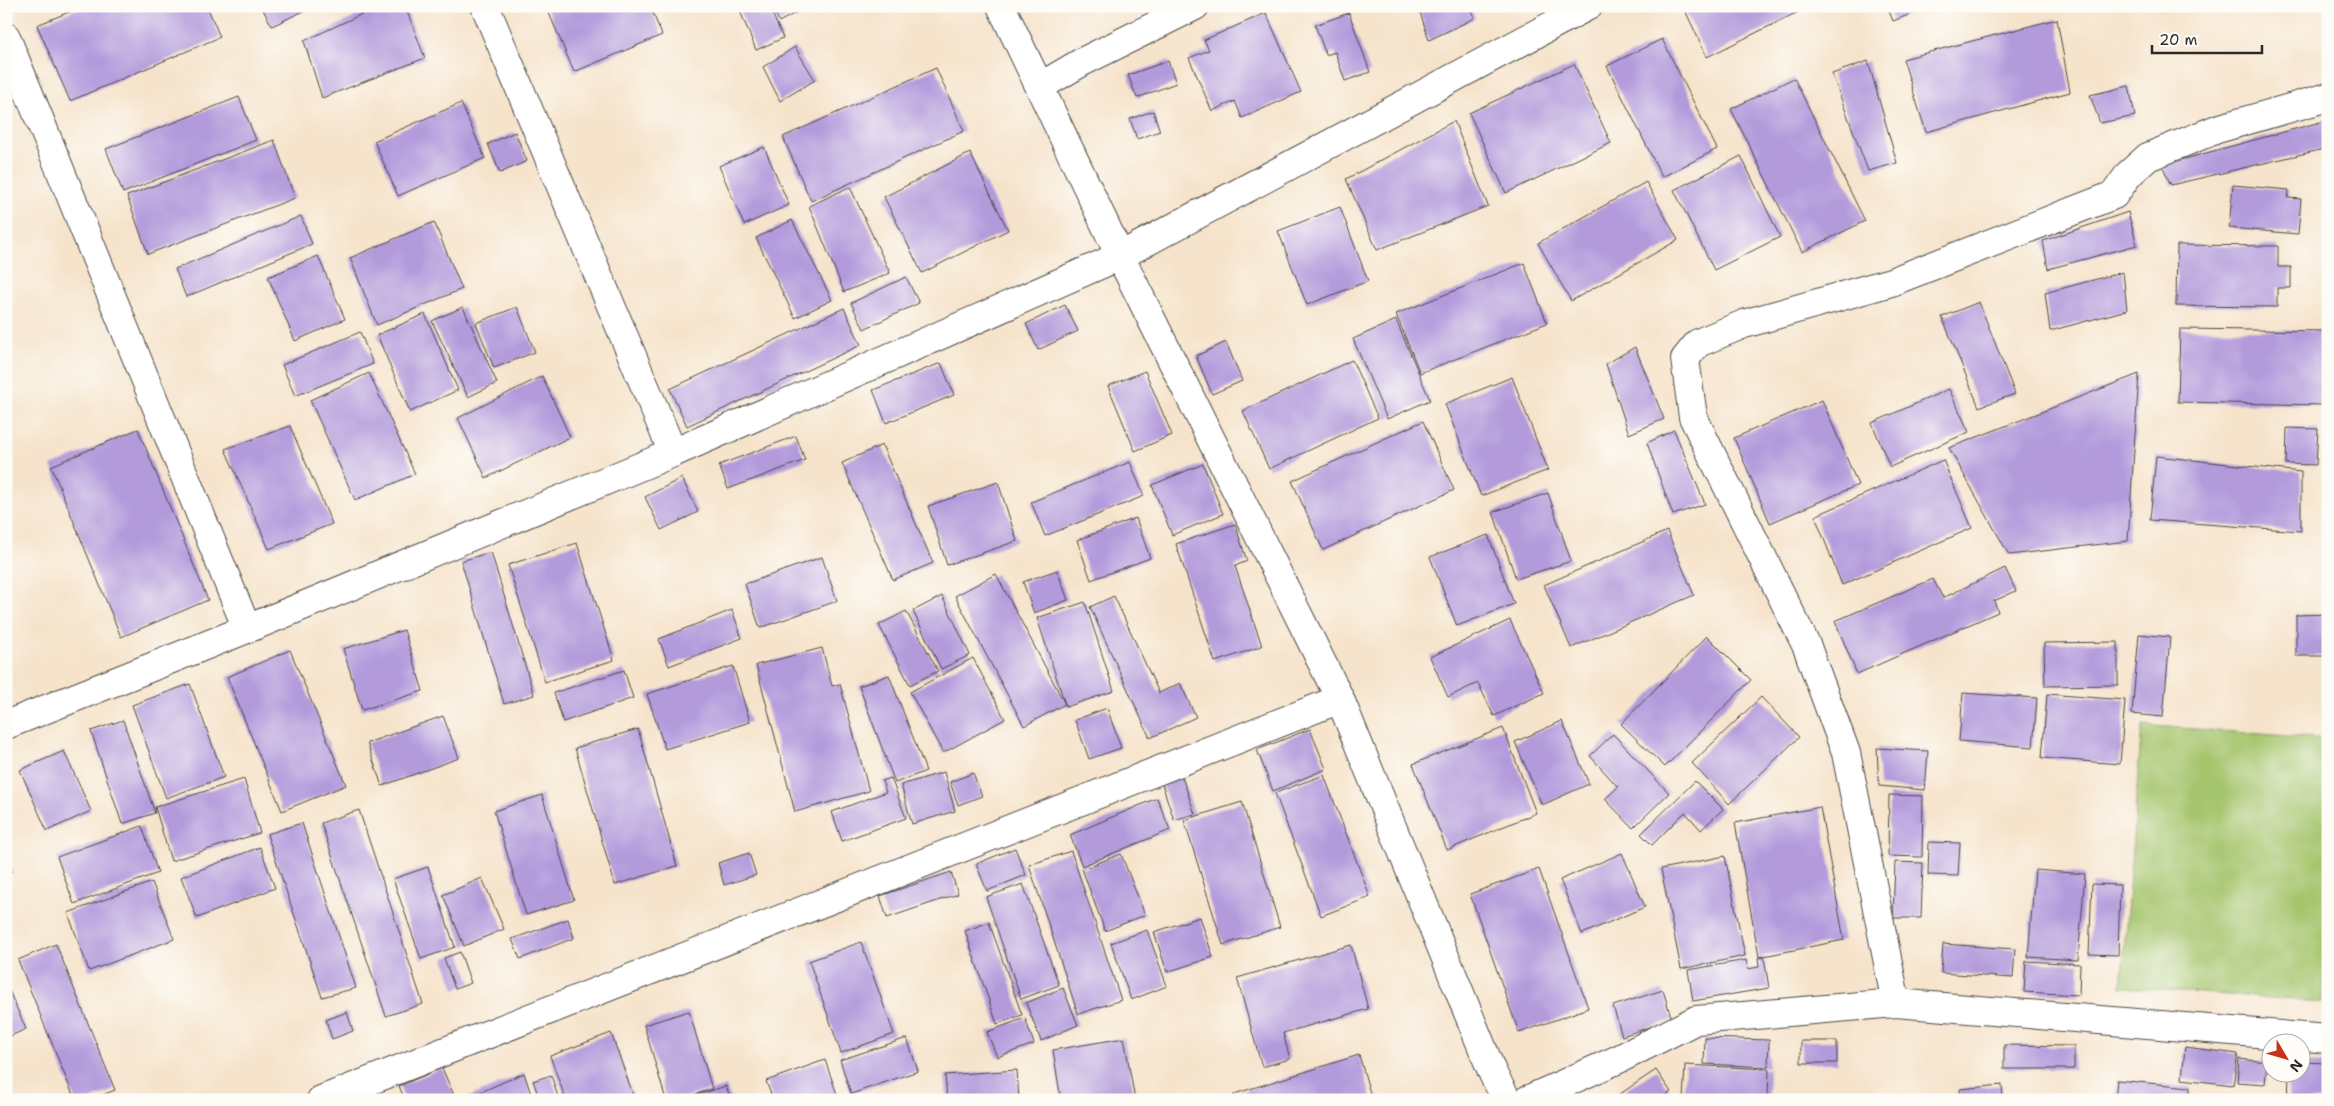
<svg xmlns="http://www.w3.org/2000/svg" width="2334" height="1106" font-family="'Shantell Sans',sans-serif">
<rect width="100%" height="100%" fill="#fdfcf7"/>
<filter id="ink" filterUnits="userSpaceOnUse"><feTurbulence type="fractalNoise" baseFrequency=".02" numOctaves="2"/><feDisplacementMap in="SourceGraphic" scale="10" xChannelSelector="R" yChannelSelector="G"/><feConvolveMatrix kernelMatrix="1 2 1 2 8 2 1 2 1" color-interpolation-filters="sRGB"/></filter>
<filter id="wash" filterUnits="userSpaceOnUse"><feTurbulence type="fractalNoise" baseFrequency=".0096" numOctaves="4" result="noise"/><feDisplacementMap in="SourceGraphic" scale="20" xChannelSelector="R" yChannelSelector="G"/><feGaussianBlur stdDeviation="1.12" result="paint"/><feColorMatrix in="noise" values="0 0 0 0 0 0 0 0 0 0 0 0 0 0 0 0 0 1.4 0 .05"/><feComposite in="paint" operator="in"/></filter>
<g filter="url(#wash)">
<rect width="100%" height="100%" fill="#f6e3cb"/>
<path fill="#a5c56d" stroke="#68784c" d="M2142,725L2328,739V928L2322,1002L2121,987Z"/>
<g id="blocks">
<path fill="#b29adb" d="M84,6H207L220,37L70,101L37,25Z
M261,6H314L272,26Z
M379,6H405L425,58L322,98L304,41Z
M546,6H650L662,35L574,72Z
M738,6H769L783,38L756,50Z
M772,6H808L779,22Z
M1418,6H1470L1475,18L1429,40Z
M1683,6H1803L1804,9L1707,57Z
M1887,6H1931L1893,21Z
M1266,13L1301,92L1242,118L1235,101L1212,111L1189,58L1209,50L1204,40Z
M1349,13L1370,72L1345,81L1335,52L1326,55L1315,25Z
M2057,19L2070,92L1926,132L1903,59Z
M1662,39L1717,149L1662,177L1607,66Z
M795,47L815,80L780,101L763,67Z
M1168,61L1176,83L1137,98L1128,75Z
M1868,61L1897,163L1868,171L1832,74Z
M1574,64L1611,143L1506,193L1469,113Z
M936,68L964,131L811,201L783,137Z
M1794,78L1865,221L1802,252L1731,109Z
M2129,86L2135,116L2100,123L2090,95Z
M239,97L256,140L123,193L106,149Z
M461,103L485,158L398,196L374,141Z
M1153,111L1160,131L1137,139L1130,119Z
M2328,120V148L2171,185L2162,165Z
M1454,121L1488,206L1377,250L1346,179Z
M515,132L527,161L500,173L488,144Z
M274,140L295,198L148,254L127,196Z
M764,147L789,205L744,225L719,166Z
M970,153L1008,230L922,273L884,197Z
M1741,156L1780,237L1714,270L1674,190Z
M1646,182L1678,240L1571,301L1538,243Z
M2233,185L2289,190L2288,198L2301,199L2298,234L2229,228Z
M850,187L890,273L844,292L809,206Z
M1340,207L1368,281L1307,305L1278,231Z
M2128,212L2137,245L2048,269L2043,241Z
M301,216L312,244L186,297L175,269Z
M792,220L832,300L795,318L756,238Z
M434,222L462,289L377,325L350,258Z
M2177,245L2278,246V267H2291V288H2277V307L2176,306Z
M318,256L345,319L295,341L268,277Z
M1524,263L1547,323L1420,373L1396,314Z
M2123,272L2127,310L2050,331L2045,293Z
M906,277L919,303L864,329L851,303Z
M1979,302L2015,394L1979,407L1942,317Z
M1065,305L1078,331L1038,350L1026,324Z
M463,307L497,383L468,397L432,321Z
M517,307L535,352L494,368L476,323Z
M844,308L861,345L687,426L670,389Z
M425,314L458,390L410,412L377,335Z
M1396,320L1430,400L1387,419L1353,339Z
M2180,329L2328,331L2322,405L2178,402Z
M360,332L373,364L295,396L282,365Z
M1226,342L1242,381L1212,394L1196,356Z
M1635,347L1664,419L1629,434L1606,364Z
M1352,360L1378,418L1269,469L1243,411Z
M941,363L954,395L886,423L873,390Z
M1145,371L1172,435L1135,451L1108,386Z
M369,373L415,474L355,500L310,400Z
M2139,374L2128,541L2009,555L1949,448Z
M542,376L570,437L486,478L458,418Z
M1512,377L1548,470L1481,496L1445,404Z
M1949,389L1969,432L1890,467L1872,423Z
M1822,400L1858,485L1770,523L1734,438Z
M1423,421L1454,490L1323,550L1292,481Z
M290,426L332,524L269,549L225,449Z
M2287,428L2318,429L2316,465L2286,464Z
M138,429L208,600L121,637L51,466Z
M1674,430L1705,504L1673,515L1647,443Z
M796,436L805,460L728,489L719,465Z
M882,445L933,563L893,580L842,463Z
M2156,456L2301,472V531L2150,520Z
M1943,460L1972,528L1842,585L1815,516Z
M1130,462L1144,496L1045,536L1031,502Z
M1203,464L1223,514L1172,535L1152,485Z
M682,478L698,512L661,530L645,497Z
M998,482L1017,541L947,565L928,506Z
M1548,493L1571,561L1516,579L1493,512Z
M1136,518L1150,558L1091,580L1077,540Z
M1235,524L1247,561L1235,566L1262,646L1215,662L1176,544Z
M1667,531L1694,595L1571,648L1544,585Z
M1488,535L1514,604L1457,626L1430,557Z
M577,543L614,660L545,682L508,565Z
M491,552L534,695L504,704L461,561Z
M822,557L837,601L760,628L745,584Z
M2005,568L2016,591L1994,601L1998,612L1857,674L1835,621L1933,579L1943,598Z
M1057,570L1068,600L1034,613L1023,582Z
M996,574L1065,704L1024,726L955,596Z
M942,596L970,655L941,669L913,611Z
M1114,596L1159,693L1180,683L1196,717L1150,738L1090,607Z
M1085,602L1114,691L1066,707L1037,618Z
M732,610L742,638L669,666L659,639Z
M906,611L938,671L910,685L879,625Z
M2328,614V656H2296V615Z
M1510,620L1544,693L1494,716L1478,683L1448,697L1430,657Z
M404,630L423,691L362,710L343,649Z
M2139,634L2170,637L2163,717L2132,714Z
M1707,636L1751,680L1665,767L1621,724Z
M2118,642V685L2045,686L2044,643Z
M822,648L832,686L840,684L869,791L795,812L756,665Z
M290,650L346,785L282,811L227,677Z
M973,658L1005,719L943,753L910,692Z
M733,666L750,722L665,749L647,694Z
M624,670L633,698L563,722L554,693Z
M889,675L926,771L895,783L859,686Z
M190,684L224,777L166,798L132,705Z
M1963,693L2037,698L2033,747L1959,741Z
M2047,694L2125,700L2120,764L2042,758Z
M1761,697L1799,737L1729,804L1692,763Z
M1107,708L1121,748L1089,759L1075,720Z
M443,716L459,758L382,786L367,743Z
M123,720L155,813L122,824L91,731Z
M1562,721L1589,784L1542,805L1515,742Z
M1503,728L1536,813L1447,850L1413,764Z
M638,729L677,866L615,885L575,748Z
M1310,729L1326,769L1273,791L1257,750Z
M1613,734L1669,793L1633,828L1605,799L1618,787L1590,756Z
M1877,748L1928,751L1925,790L1879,786Z
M64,751L91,811L47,831L20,770Z
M944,772L955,811L912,824L901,785Z
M973,773L982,796L958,805L950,782Z
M1324,775L1370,897L1321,916L1275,793Z
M1182,777L1195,814L1174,820L1162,784Z
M891,778L906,818L842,841L832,812L886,792L882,781Z
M244,779L260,833L171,861L155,807Z
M1695,781L1723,809L1701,830L1685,812L1652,845L1641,834Z
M542,795L574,900L526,915L494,811Z
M1889,795L1923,796L1922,857L1888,856Z
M1157,798L1170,830L1082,866L1070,835Z
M1242,802L1280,927L1223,945L1184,820Z
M1820,807L1844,940L1759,957L1735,823Z
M359,810L423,1004L386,1016L321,823Z
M302,823L356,988L322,997L267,834Z
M142,826L158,873L74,904L57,857Z
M1929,842L1960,843L1958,876L1928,875Z
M260,847L275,888L197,918L181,877Z
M1015,848L1026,875L987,891L976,864Z
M1071,851L1121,1000L1078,1014L1029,865Z
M749,853L756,875L724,885L718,863Z
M1622,853L1645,907L1582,934L1560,880Z
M1121,854L1145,915L1105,931L1082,869Z
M1725,856L1745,956L1681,969L1661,869Z
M6,859L12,871L6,874Z
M1895,862L1923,863L1921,918H1893Z
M428,867L455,947L421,959L393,879Z
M1539,869L1588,1008L1519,1033L1470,894Z
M2035,870L2085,874L2078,960L2028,957Z
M951,872L958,894L887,918L880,896Z
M482,878L504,929L464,946L443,895Z
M152,882L174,939L89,971L68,913Z
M1023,884L1059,985L1021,999L986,897Z
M2092,884L2120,885L2118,955L2089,954Z
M1200,917L1213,957L1167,972L1154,932Z
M568,919L574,938L520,959L512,939Z
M989,922L1022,1015L997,1024L965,931Z
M1147,930L1167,986L1131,1000L1111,943Z
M861,942L894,1034L841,1053L809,961Z
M56,944L115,1090L90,1100H75L18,960Z
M1943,944L2015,949L2013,978L1941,973Z
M1351,945L1368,1009L1283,1033L1290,1059L1262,1067L1237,978Z
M460,952L471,983L455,989L444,958Z
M1764,957L1769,988L1693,1001L1688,970L1746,960L1748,969L1759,967L1758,958Z
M2026,961L2080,964L2079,995L2024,992Z
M6,984L26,1029L6,1038Z
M1063,988L1078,1025L1041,1041L1026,1003Z
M1663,990L1672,1020L1622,1036L1613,1006Z
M689,1011L712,1089L677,1100H666L644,1025Z
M347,1012L353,1031L332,1039L326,1020Z
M1025,1018L1034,1044L997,1057L987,1032Z
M611,1033L635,1100H566L550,1056Z
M907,1038L918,1071L851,1094L840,1060Z
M1124,1038L1135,1100H1061L1053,1050Z
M1705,1038L1769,1040L1768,1067L1704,1064Z
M1801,1041H1837V1063H1801Z
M2004,1045L2074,1046V1069H2004Z
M2185,1047L2238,1054L2233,1085L2182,1079Z
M1359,1055L1372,1100H1236L1234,1094Z
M2239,1059L2267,1062L2265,1084L2237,1082Z
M825,1060L839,1100H773L766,1081Z
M2302,1062L2328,1063V1100H2288L2289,1074H2302Z
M1685,1065L1769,1069L1768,1098L1683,1100Z
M442,1068L456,1100H405L399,1086Z
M1017,1070L1019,1100H947L945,1075Z
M1656,1070L1671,1092L1659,1100H1611Z
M524,1073L533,1100H468L467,1098Z
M551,1075L559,1100H540L533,1081Z
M2117,1080L2190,1087L2189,1100H2115Z
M2002,1085L2003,1100H1961L1960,1089Z
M726,1086L731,1100H685V1099Z"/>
</g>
</g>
<g filter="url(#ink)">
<use href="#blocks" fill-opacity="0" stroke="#494743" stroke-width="1"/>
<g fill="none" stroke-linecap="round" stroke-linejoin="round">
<defs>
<path id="street" d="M485,6L673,453
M1001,6L1120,256L1340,699L1493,1074L1507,1100
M6,37L247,629
M1041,86L1082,62L1195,6
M6,725L247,629L673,453L1120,256L1588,6
M1896,1003L1846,753L1807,647L1693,417L1685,359L1698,343L1744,324L1891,282L2114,195L2129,174L2148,157L2217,129L2328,97
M321,1100L1340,699
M1527,1100L1621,1058L1696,1020L1896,1003L2328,1039"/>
</defs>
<use href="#street" stroke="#494743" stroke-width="30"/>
<use href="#street" stroke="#fff" stroke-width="28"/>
</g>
</g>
<rect width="2334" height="1106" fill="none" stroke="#fdfcf7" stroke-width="25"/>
<g transform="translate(2286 1058) rotate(128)"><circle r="24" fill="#fdfcf7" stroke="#a9a8a5"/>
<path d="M0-4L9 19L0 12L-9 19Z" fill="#c8321e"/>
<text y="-8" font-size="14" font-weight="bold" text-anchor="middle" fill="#2b2b2b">N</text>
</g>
<path d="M2152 45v8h110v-8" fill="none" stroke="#2b2b2b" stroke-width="2.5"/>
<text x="2159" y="45" font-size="15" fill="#2b2b2b" stroke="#fdfcf7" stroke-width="4" paint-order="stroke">20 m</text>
</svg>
